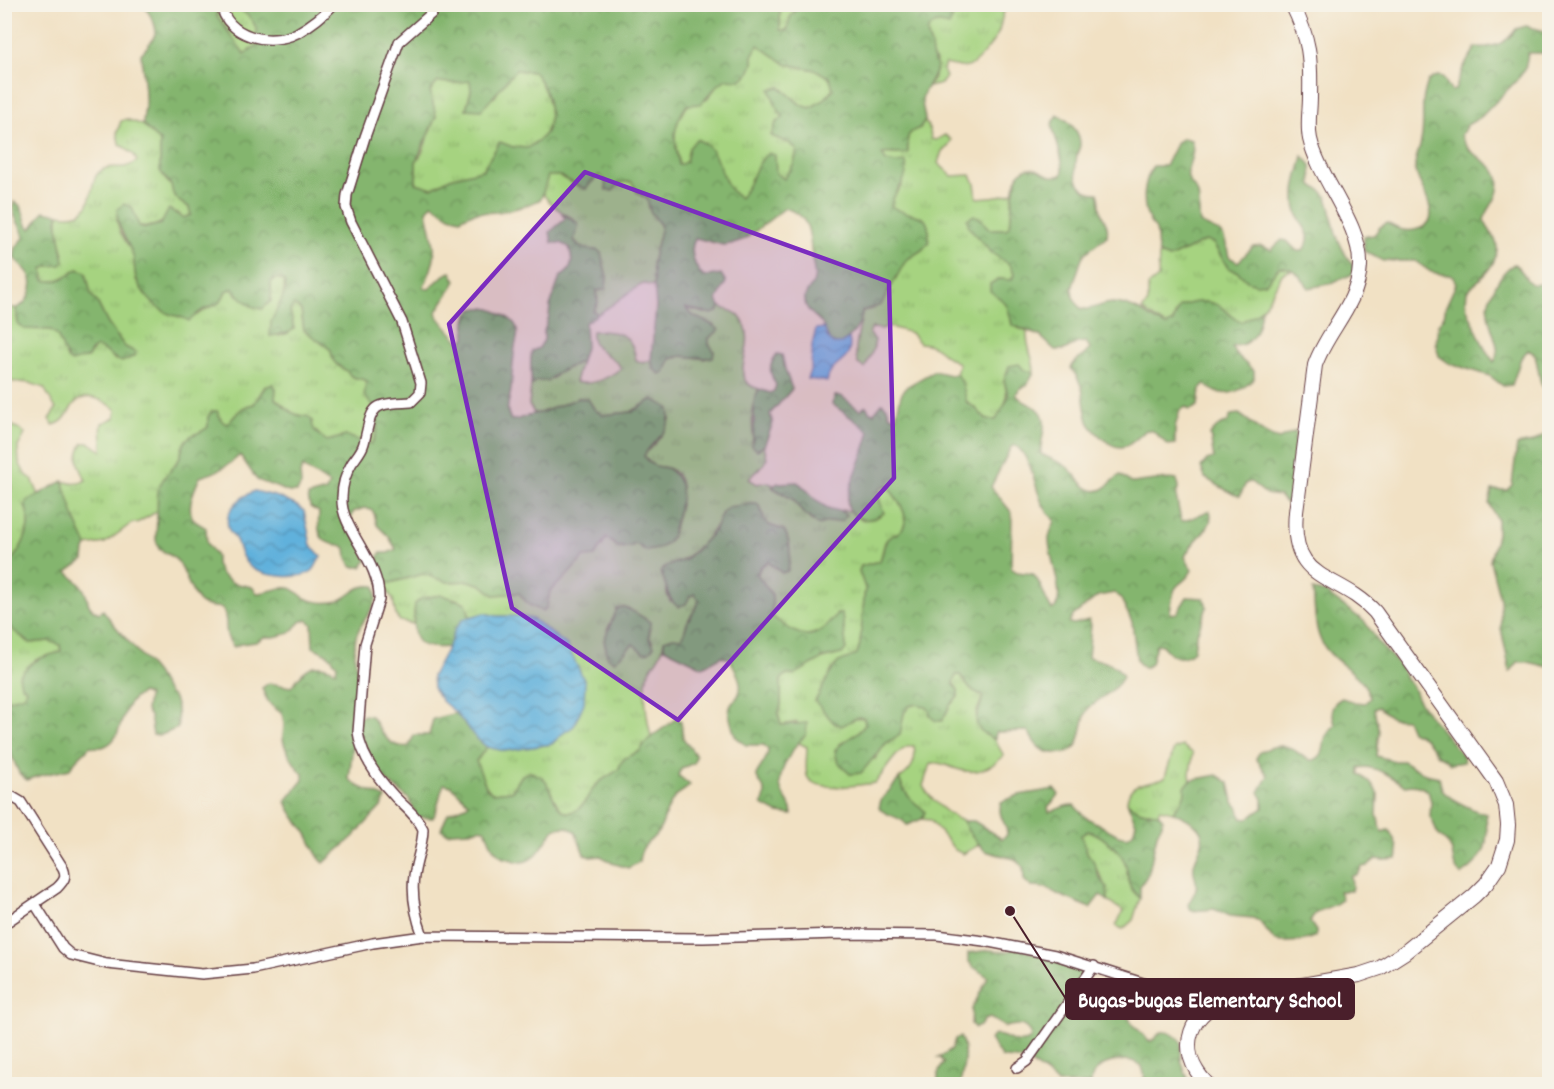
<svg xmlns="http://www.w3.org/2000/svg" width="1554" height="1089" font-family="Dekko,sans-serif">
<defs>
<pattern id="grass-tufts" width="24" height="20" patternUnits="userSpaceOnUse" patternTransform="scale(1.5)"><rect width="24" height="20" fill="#a6d380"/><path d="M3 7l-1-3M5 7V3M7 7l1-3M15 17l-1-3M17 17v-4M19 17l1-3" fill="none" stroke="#90b56f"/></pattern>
<pattern id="forest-crowns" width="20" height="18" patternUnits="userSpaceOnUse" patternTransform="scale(1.5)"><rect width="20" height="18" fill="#84b56e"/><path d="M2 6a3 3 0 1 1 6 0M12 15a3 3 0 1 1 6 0" fill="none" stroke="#6e935b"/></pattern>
<pattern id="water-waves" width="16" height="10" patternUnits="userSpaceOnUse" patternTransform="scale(1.5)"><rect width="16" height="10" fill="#61b1dc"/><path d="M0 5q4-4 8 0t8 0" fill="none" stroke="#528fb3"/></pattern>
</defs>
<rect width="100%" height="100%" fill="#f7f3e8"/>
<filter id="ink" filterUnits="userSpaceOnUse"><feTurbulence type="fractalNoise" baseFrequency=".0167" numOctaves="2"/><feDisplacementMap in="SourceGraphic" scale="12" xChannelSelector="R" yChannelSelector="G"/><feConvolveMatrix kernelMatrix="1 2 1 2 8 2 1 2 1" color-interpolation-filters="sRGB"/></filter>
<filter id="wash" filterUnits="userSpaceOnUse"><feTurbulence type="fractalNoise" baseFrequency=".008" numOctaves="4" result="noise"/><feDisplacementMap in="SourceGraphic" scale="24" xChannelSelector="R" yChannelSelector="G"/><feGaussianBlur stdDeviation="1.35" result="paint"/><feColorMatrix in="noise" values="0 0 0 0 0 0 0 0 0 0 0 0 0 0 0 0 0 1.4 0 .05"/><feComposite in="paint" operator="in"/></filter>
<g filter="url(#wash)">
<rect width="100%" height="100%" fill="#f1e1c4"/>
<path fill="url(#grass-tufts)" stroke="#787956" stroke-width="1.5" fill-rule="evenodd" d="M216,5H242V11C255,20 259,30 257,45L245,55L217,16Z
M778,5H800L794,11L787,30H780Z
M922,5L962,7L966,5H1008C1001,13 1002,21 999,31C996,39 977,64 968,67C961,69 952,65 945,64L943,70L946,77L941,84L928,87L934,77L936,61L931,55V46L927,33L929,28L936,23L941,24L948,15L924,13Z
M758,45L786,64L816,70L830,77L833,89L824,100L810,108L801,105L780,87L776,106L783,117L771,135L789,143L797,150L794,164L784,179L776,173L751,178L748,188L741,198L731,193L724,177L689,148L686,162L679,166L674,135L679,118L688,105L707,99L717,86L726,79L740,80L753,64L752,54Z
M516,70L534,72C546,88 555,112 546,132C543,138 533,144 528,148L513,147L482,170L450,178L432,188L416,183V162L422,153L436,116L430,91L438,82L454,83L471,80V91L466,109L495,97L502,84Z
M126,119L143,125L160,142V165L165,179L171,185L180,202L189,207L191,215L183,218L177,212C151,232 147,228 117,220L120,232L133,253L136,280L171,315H197C211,303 217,311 226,291L232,288L237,295L271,301V281L277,278L284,281C286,293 280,322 279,336L288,333L294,329L290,311L294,304L301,310L304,330L331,350C332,362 335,364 345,370C348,372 349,375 353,377C358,379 362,378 367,381L368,387L378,415L375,439L371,444L346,436L327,441C319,436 316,430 309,425C303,420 294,416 289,411C285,407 281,403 275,398L276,389L265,386L254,404C237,407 238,416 226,424L222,422L217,411L208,417V427C201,434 191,434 185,442C181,447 182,455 178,460C164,482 155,481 158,511L137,523H132L105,543L87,546L74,519L63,481C72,484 78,485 86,480C79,466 74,457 83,443H90L102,451C103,441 100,433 102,423L115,418L116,410C106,401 89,392 76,402C67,410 68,422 53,425L49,419L56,409L44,388L30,383L5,381L4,307L16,308L18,323L32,329L51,330L57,335L68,360L87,358L97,346L110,354L115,360L135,352L125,347L108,324L97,302L91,295L86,272L78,269C67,275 57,284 44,281L43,269L48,266H54L64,254C60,242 56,226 59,214C103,222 83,181 102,170C114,163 122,173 137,161L134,155L119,143L117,132L121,121Z
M925,121L930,130L931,139L936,140L945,135L951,140L948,147L942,151L938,163L952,176L971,175L975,183L977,198C989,197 1001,197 1013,192L1010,226L1006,229H989L980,218L969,227L992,253L1010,265L1014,274L1012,280L998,279L1005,301L1009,307L1012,325L1027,332C1026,347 1034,358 1034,372L1024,370L1004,380C1009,400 1006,403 996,420H987L974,407L967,403L962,382L956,374L959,363C942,357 939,344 920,343L911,333L887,326L882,329L872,328L869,333L875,340L873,350L865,368L858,364C852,346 861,329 862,311L872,309L894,280L906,260L922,250L929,242C931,205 911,221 891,206L892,198L902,186L895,163L886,161L881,154C891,152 898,156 908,153C907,138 905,133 920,128Z
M548,175L559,176L576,185L599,175L618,185L624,181L632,182C636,190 638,196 647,198L650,211L661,226L660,236L655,250L654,286C652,286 646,284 644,284C637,285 609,308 598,314L593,311L598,298L595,294L597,291L601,290L607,277L594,250L583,249L574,240V219C562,213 551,206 543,194L544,184Z
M1205,241L1213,243L1228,268L1238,272L1248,281L1272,274L1278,267H1286L1292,270L1283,273C1271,292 1265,315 1241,322L1176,312L1173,322L1166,326L1142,310L1148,303V286L1158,278L1159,254L1169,258Z
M720,306C727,311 735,310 740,317C763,346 722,379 759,389C750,404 751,434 757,449L764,446L767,458L764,464L749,479L757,484L766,482L774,485L773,488L794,500L802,512L812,521L826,522L846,515L841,510L851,511L861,520L876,518L883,513L878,494L881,486L887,485C894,496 915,518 900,531C895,535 888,536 885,542C883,548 882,555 880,561L861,566L859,571L865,588L860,644L857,654L831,671L828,680L815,701L824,710L851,720L864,717L865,725L859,733L840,744L875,759L886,743L899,735L904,713L909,706L918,704L946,714L950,705L958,697V690L953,683L955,675H960L970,689L983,696L976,714L984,734L995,740L1004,756C990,768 976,776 957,769C947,766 940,761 930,764L923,786C929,798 950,817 963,821L979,845L963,854L955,850L930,820L922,819L924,811C921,806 917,806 913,801C906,796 903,787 899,779C912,770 917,761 914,746C899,744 885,772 875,783C860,785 814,793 807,776C805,768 807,756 807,747L797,742L806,735L797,722L781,725L778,714L781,705V680L785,675C801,671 806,665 820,660C830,656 839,657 846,648L842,614H837C813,645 799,638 772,616V595L757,575L761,566L768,562L782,573C795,554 786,546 776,528C765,527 764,520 762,511L722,513C711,542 687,559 661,572L667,584V594L670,601L696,594L699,601C696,609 693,613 689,619C685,626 686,632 681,638L664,640C663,653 657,659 650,670C641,686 647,719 651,737L644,744L640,751C631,756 621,757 619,769C612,775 603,778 596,785C589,792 587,802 579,808C557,826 552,786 543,778C540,775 534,774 530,772L522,775L512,791L492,793C484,786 478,771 476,761L487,747L505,751L552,744L562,734L574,726L519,616H497L484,613L470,617L466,603C449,595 430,592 415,604L413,624L400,621L396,616L393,599L380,582L390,583L423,574L448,582L469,581L482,585L494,595L519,593L529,605L547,606L550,591L564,579L584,557L602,547L606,538L636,544L672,537C675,519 694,477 667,468C655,464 654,471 644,456C647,449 653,447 657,441C663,434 667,426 671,418L653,399L631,412L603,415L595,410L587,399L579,398L540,413H534L529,405L531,385L536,381L553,378L558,373L581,361L575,382C590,386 608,379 621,368C613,353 589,353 592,331C618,331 632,332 636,360L643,363L651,360L654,369L667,364C674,351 693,357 705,359L709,338L716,333L714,326C703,321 692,319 685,307L703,313L719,311ZM628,608L640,617L646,619L650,630L649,638L653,642L638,647L633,644L627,648L607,630L612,620Z
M5,422L19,429L25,434L18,447L19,462L25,474L32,479L39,495L25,505C35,529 21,551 5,568V510L8,508L11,485L8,477H5Z
M5,624L30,643L49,641L60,645L61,652L35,660L24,695L5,701Z
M1182,746L1193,753L1190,774L1191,780L1185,787C1186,799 1179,803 1173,812L1160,809L1158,813C1144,812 1138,812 1127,802C1129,778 1149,786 1165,777L1174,749Z
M1088,831C1100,833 1118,849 1124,860C1132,878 1121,881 1140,898L1133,920L1123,929L1116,926L1123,911L1108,901C1108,877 1085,859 1081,835Z"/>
<path fill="url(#forest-crowns)" stroke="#676a4c" stroke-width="1.5" fill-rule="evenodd" d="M347,4L355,10L377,4L778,5L780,7V30H787L790,17L800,5H922L924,13L948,15L953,18L949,26L936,23L929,28L927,33L931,46L932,55L937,67C934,78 923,89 922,100C922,107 925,114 925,121L920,128C905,133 907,138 908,153C898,156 891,152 882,154L886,161L895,163L906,162C909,184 894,188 891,206C912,221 931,205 929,242L922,250L906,260L881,305L862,311C861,327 853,335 840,344H833C827,338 826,331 822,324C816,315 803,311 805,297C806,291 813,286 814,280C816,273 812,264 812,257C809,235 812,216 785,208L745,239L731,244L723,245L696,238C688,249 694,268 704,277L721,274L726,282L717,300L720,306L719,311L712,314L686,308C694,321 708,319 719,330L709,338V344L714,351L713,357C698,361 684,352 670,359L665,373L660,374L654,369L651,360L656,306L652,263L661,226L650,211L647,198C638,196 636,190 632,182C622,181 618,184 613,191L606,190L605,180L599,175L585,189L560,176H548L541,199C527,206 513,210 498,212C478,214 480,208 460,219L450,216L432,204L427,211C434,248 441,252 423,288L429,289L444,275L451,272L456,281L436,313C442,324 452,332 460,342L466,338C465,326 464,309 479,308C487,307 493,309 501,314C507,317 515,321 517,329C519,335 516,341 515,347C513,361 512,375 511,389C510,401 504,408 511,420C522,420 530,413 540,413L579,398L588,399L595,410L603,415L631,412L653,399L669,408C673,436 653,437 644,456C656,474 664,461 674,474C689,492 678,507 674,526C672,533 673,538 667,543C661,549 654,550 646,551L636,544L629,547H618L606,538L595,556L584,557L564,579L550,591L547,606L543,612L529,605L519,593L494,595L482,585L469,581L448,582L423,574L390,583L380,582C376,571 375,564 380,553H388L396,549L389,537L377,525L374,513L371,510L364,508L353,512L350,522L367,560L362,567H352L347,558L346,548C341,544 339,545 333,544C316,541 318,525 319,512L310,507L308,496L326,491L329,484L303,467L300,473L301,485L297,492H289L257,480L240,455C229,466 216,473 200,477C195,488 185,508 194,520C197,523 203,526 206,528L207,543L216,556V564L221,574L233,583L252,587L257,593C269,593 278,586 289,588C296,589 299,595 305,598C312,602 325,603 333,602C351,600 353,583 375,586C382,607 361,617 356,637C351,658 361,677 359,698C359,704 354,710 352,716L358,718L365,715L371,716C381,731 389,750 409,746L414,735H429L433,719L456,713L475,737L487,747L476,761L487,789L492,793L512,791L522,775L530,772C534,774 540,775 543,778C552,786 557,826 579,808C587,802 589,792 596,785C603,778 612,775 619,769C621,757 630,756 640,751C647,736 664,730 676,718L681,721L683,738L696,756L694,763L682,768L678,775L690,785C686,790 680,792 675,797C667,806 666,816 661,827C654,843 641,840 639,862L628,868L612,863L601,856L590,857L584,854L575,831L567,827L556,828C545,839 539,860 522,862C515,862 510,858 503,858L493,848L485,829C478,827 476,830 469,831C462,832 455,831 447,833L441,829L448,813L466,806L469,803L451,786L444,784C439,795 439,807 433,818L417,817L409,799L377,773L361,737L353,744L349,779L358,786L386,798L381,807L353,837L324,863C315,856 313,844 307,834C300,822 290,815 286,801L303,780V774C296,767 282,746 283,736C284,726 285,721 281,712C270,707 266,699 262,688L269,683L291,687C306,669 310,659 336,671L337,665L329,655L313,647L312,624L307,620L302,621L290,633L274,637H264L256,642L240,644L234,647C220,632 231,623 222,608C216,607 207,607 202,604C193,600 185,572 179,563C174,556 166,553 159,549L156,540L158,491C161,477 172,471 179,459C183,452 181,444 188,438C194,433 202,433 208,427V417L212,411H217L222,421L226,424C238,416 237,407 254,404L265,387L273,384L276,389L275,399C287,407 292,417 307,416L312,420C312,431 318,435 327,441L346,436L371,444C378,435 379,418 377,407L370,403L364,395L367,381C362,378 358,379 353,377C349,375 348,372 345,370C335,364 332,362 331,350L304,330L301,310L294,305L290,311L294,329L288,333L270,336L271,322L286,290L284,281L278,278L271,281V301L262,309L251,306L232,289L226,291C219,307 219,303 205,309C200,311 194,317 189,321C183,317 179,317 172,315C158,311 142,294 137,280C133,272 136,261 132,253C126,237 117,228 117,210L124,204L132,207L139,226L145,228L161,224L169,209L183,218L191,215L189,207L180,202L173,194L171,185L160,171V142L143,125C143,116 146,106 145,97C145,82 142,68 141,54C161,31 159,30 144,5H216L217,16L245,55L257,45C259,30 255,20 242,11V5ZM758,45L786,64L816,70L830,78L833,89L824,100L810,108L801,105L780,87L770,89L776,106L783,117L776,123L771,136L789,143L797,150L794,164L784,179L776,173L775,155L768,153C754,165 752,184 740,198C717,185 724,148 696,139L689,148L686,162L679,165C674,139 671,128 687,105L701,104L717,86L726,79L740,80L748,75L753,64V54ZM516,70L534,72C546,88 555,112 546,132C543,138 534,144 528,148L513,147L500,142L482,170L450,178L432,188L416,183V162L436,116L430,91L438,82L454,83L470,81L471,91L466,109L481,110C495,97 503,83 516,70Z
M1526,26L1549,32V53H1528L1525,70L1515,82L1481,117L1467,125L1461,135C1468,162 1504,159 1498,190C1496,202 1487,209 1484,220C1487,228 1493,234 1496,242C1502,262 1480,279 1467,291L1466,302L1467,309L1485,349L1494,362C1504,348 1488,328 1488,312C1487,302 1491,294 1496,285C1501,276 1504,270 1514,264C1530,274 1522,292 1549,281V395L1541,384L1535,354L1528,350L1521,358L1512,385L1503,386L1490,376L1449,363L1439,356L1436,344L1439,323L1444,316L1446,306L1456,284L1453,276L1431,272L1415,261H1383L1364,251V236L1374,235L1380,227L1387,223C1397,229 1406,233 1418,229C1448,221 1416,184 1415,168C1414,159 1420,150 1421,141C1424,129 1422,116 1423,104C1423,96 1426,88 1428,81L1437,76L1443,77L1451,91L1455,90L1463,68L1476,47C1494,48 1506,44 1516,29Z
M1058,115C1068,120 1081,132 1080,145C1080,148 1078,151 1077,154C1074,173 1075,193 1098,193C1101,201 1099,205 1101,212C1104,223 1109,223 1107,236L1084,254L1081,261L1072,289L1073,297L1080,308C1091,312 1101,303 1113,303C1134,304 1148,317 1166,326L1173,322L1179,307C1194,301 1212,298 1225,310C1231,316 1233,319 1241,322L1256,314L1261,309C1260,320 1257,336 1247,342C1243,345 1237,346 1232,347L1236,355L1254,371V379C1238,394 1222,400 1204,384L1200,389L1198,406L1190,410L1186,407L1180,410L1175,427V444L1168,445L1153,431L1146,430C1128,447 1120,455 1100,436C1095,431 1090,427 1088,421C1081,398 1088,391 1071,368C1075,359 1085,357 1090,348L1086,342L1077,343L1064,350H1055L1040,336L1012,325C1008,304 1008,304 990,291V284L998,279L1012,280L1014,274L1010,265L992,253L969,227L967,219L974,215L980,218L989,229H1006L1010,226C1013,211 1009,160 1036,169C1046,173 1050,179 1062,175C1066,164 1054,138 1052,124Z
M1183,138L1191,140C1197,157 1185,164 1188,178C1190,184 1196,188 1198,194C1200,203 1198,214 1200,223C1226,237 1222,226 1229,257L1238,262L1253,247L1261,246L1271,250L1282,240L1287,241L1297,251H1303C1316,232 1301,229 1297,212C1295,208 1295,203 1295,198C1294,183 1300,171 1303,156L1311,165L1312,186C1316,188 1321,190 1324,193C1331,202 1331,215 1334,225C1336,237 1346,258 1354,267L1353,274L1328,284L1309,288C1300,277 1294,266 1279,267L1266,283L1256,284L1247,281L1238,272L1228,268L1213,243L1205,241L1169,258L1159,254C1156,244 1158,236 1156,230C1155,227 1151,225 1150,222C1141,205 1143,182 1153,166H1165L1177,142Z
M14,202L21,206L27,225L31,229L44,211L59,214L57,220L64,261L61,265L48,266L43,269L44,280C57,284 68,276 78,269L86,272L91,295L97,302L108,324L125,347L135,352V356L122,362C113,359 107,351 97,347L92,350L88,357L72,362L68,360L57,335L51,330L24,329L18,324L16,308C27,306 35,287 30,276C27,269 19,264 14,258L16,247L24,238C22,223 11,220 14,202Z
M563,214L578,223V227L574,240C581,250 587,250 598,250L601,253L607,277L606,289L597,291L596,293L598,303L593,311L598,314L585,323L586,344L581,361L558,373L547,381H536L531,385C532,373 529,362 532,351L539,348L544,340V331L549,316L550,306L560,277C574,270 573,260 569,247L561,243H552L550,232L565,219Z
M777,354L782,355L785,369L792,389L770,414L773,423L764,446L757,450L752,446C752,440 754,433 754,427C755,412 751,403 759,389L770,393L774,391L776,385C769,372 768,366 777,354Z
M1019,364L1024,370L1034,372L1027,386L1021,388L1016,394C1022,404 1032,403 1040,411C1050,422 1039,442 1041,454C1049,459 1060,461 1067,467C1078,476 1088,499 1105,488C1110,484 1114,479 1120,475L1131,483C1142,482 1168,477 1177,480L1179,486L1176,496L1181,521C1192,520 1200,513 1210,511C1216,529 1191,539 1185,557L1192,570C1187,581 1179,582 1175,589C1173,594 1170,609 1170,614L1177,613L1187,597L1204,598L1207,607L1196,636L1194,650C1182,662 1172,658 1162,645L1156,644L1151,664L1144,668L1137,661L1132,622L1120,597L1114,593L1098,596L1073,616L1069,623L1074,624L1089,620L1091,625L1088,657C1101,661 1118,663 1123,677C1117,688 1107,694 1096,702C1096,703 1090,707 1089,707C1077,724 1088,757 1054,753C1039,752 1034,743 1028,731L996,732L995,740C967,725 977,720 983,696L970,689L960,675H956L953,683L958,690V697L950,705L942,721H936L931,717L928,708L918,704L909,706L904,713L900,735L886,743L861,773L850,774C842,767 836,761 835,750C844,739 857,736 865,725L864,718L858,717L842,726L834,723L815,701C821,692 832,666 839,662C845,659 851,658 857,654L860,644L865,588L859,571L861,566L880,561L887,539C891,536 897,534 900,531C915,518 894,496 887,485L881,487L878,495L884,513C876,518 865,522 857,517C841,507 849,494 853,480C856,472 870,438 869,432C868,429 837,408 832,404L835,396H841L860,410L866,406L870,412L874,413L882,403L887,407L890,415L896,417L901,395L906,387L934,371L950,375L956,374L962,382L967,403L974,407L987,420H996L1006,402L1008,395L1004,380L1009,366ZM1015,445C1033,459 1034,487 1043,505C1046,511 1051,516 1055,521C1053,527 1049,533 1049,539C1048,556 1069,602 1052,610C1044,599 1043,585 1033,574L1017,572L1011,568L1012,513L991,487L1011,447Z
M1239,414C1253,423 1262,435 1279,439L1296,431L1288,505L1279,496L1266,494L1251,482L1246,483L1240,496L1233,494L1205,478L1201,467L1207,460L1214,458L1210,435L1217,427L1228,422L1231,415Z
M1544,435L1550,439L1549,667L1528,662H1518L1510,672L1501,628L1500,599L1490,561L1497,534V519L1489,504L1492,490H1507L1512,485L1517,445L1533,442Z
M63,481L75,519L87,546L85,550L84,560L67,572C72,577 81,583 84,590C90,601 84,606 99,613L103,610C119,633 138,651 155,672C161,680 165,693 174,698L177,709L178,728L159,736L153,735L150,716L146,711L148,696L143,693C117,703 126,738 105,746C101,748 94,747 90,746C82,756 77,756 70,769C55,773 41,774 27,780L19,773L7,745L5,743V701L24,695L26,689L21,685L19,676C33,659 41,657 61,652L60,645L49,641L30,643L5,624V568C21,551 35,529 25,505L28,500Z
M797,482C808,488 814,502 828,508C835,511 840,509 846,515L843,520C835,523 827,521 818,525L802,512L794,500L772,487L778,483Z
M751,504H758C769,523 758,523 784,530C791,542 791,557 788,571L782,573L768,562L761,566L757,574L772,595V616C798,638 815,645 837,614H842C843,626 846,637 846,649L842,654L823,658L794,675H785L781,680V705L778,714L781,725L807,723L806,735C794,745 776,773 781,789C784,799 792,804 792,815L777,813L762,805C769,788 762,789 756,775C760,766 768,760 768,750L764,745H746L735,736C733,729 730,720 729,713C729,704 734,702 738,696C745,684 735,670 730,659L722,656L703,667L664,648V640L673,637L681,638C686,632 685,626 689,619C693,613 696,609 699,601L695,594L690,596L686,604L678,607C664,596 669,586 660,572L667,566L684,560L695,551L714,531L722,513L728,507Z
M1313,590L1326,593L1365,622L1380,645L1401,667L1406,679L1413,687L1417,698L1425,710L1463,756L1464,762L1450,764L1445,759L1437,755L1425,738L1411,731L1406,719L1392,718L1378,707L1374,709L1379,731L1376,756L1395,761H1403L1425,774L1439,777C1440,781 1441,788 1443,791C1449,799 1477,812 1486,814C1488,844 1488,857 1461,875C1451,866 1455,859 1451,849C1449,842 1442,840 1438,834C1434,829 1435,822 1430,817L1431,802L1428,791C1421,786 1414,784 1405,786C1394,778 1373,764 1359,768V774L1372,784L1378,794L1377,815L1382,832L1389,830C1394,838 1400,850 1397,859L1385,860L1376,859L1367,866L1362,867L1357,875L1351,876L1352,886L1351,891H1339L1342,899C1333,910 1315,906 1310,922L1316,931V936C1305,942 1287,943 1275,941L1259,921L1253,918L1230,916L1214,909L1192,911L1188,905C1190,900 1195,894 1196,888C1198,880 1192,874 1194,865C1195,858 1200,851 1202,843C1206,827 1187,818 1173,812C1179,803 1186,799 1185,787L1191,780L1217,775L1229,783L1233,801L1239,808L1241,818L1247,819L1263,808V799L1259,792L1268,776L1256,758L1260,752C1268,748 1279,744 1288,747C1299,750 1309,769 1321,755C1325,749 1323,742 1326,736C1329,732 1332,728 1335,725C1332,710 1328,706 1342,698L1354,702L1365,703L1370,698C1364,672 1332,664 1321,641C1314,626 1315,607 1313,590Z
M442,595L466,603L470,617C456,621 455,635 448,647C411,651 412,636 415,604L422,598Z
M623,607C628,608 644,618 650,622L649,638L654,646L649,652L644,653L633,644L615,661L608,658L604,640L617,609Z
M899,779C903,787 906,796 913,801C918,806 921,806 925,812L922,819L907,825C899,815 887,817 879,808L881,800Z
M1055,789L1059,795L1048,807L1049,812C1059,810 1064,804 1074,805L1085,817L1118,835L1127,837L1133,833L1136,823L1127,802C1138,812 1144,812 1158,813L1163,819L1162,824L1157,834L1149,872L1140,887V898C1122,882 1132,877 1124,860C1118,849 1100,833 1088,831L1081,835L1087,853L1093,860L1099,877L1107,887L1108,901L1100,895L1090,908L1055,893L1047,888L1032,887L1024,880L1023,867L1015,859L985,851L968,831L963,821H974L1002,839L1007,835C1007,821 997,819 1001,802L1019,795Z
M1016,948L1089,969L1083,984L1086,991L1102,997H1115L1122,1011C1129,1014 1129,1020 1134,1026C1140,1032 1144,1034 1148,1041H1152L1161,1032C1169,1031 1177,1036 1181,1042V1061L1189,1081L1186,1084H1140L1145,1076C1145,1076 1142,1067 1142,1067C1133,1055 1104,1061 1096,1071C1092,1075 1091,1079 1091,1084H1057C1053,1078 1029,1061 1021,1060C1014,1058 1007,1059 1001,1057L990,1039L994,1035C1010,1035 1010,1046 1028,1041L1031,1037C1027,1022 1017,1024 1005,1027L990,1018L984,1020L980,1026L975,1028L971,1024L972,1009L988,977L972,966L968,960V953L990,950L1005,952Z
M960,1037C968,1049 963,1071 960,1084H939C936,1076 939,1070 944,1063L941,1058H938L952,1049L955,1039Z"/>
<path fill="url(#water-waves)" stroke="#566884" stroke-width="1.5" d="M824,328L828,338L833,344H840L849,338C855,365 830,360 827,382L807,379L811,368L812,345L816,329Z
M255,491L278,497L297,506L304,511L311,545L321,556C318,560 316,568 312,571C300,581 260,576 249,566C242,559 239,550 237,542C235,537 231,534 229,530C222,511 240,497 255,491Z
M484,613L497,616H519L533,619L567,645L585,682L584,703L574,726L562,734L552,744L505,751L487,747L475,737L456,713L442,701L433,688L432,676L451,641L455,629L463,619Z"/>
</g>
<g filter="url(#ink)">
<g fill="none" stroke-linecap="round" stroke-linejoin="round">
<defs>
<path id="minor" d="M221,4C226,37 270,47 297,33C311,25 323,16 334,4
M4,792L21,802L63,868C67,877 64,881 57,888L4,924
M35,904L63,948L71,955L107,964L202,974L253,969L373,943L423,936L703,938L839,934L937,935L984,941L1055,955L1165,990L1206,1010
M423,936C416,917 411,897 414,876C416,860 423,845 423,829C417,816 405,807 395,797C379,780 361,757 358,732L365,644L379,600C381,562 340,529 342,498C342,486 346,473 352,463C356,457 362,451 364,443C373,405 370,404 411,402L420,393L421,383L402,322L351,222L346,207L347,195L365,137L399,42L432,13L437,4
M1017,1068L1027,1061L1094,966"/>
<path id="highway" d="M1207,1084C1173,1049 1190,1009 1234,997L1359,975L1380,968L1405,952L1474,896L1486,884L1499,865L1507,840L1508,825L1506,805L1496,781L1375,612C1338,572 1289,584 1296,512L1315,365C1327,330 1358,305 1360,266C1362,225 1319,179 1310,139C1307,125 1310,111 1310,97C1311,58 1310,40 1292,4"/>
</defs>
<use href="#minor" stroke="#633c42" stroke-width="12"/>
<use href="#highway" stroke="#633c42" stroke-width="16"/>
<use href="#minor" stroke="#fff" stroke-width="9"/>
<use href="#highway" stroke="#fff" stroke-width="14"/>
</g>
</g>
<path fill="#7b2cbf" fill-opacity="0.2" stroke="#7b2cbf" stroke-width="4.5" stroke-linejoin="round" d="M585,172L889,282L894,478L678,720L512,608L449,324Z"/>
<path fill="none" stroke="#4a1f2b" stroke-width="2" d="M1010 911L1066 999"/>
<circle fill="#4a1f2b" stroke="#f7f3e8" stroke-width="2" cx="1010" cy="911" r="6"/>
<rect fill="#4a1f2b" stroke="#4a1f2b" stroke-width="2" x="1066" y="979" width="288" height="40" rx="6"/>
<g font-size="22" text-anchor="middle" font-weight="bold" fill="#fff">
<text x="1210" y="1007">Bugas-bugas Elementary School</text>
</g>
<rect width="1554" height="1089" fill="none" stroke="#f7f3e8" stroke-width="24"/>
</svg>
